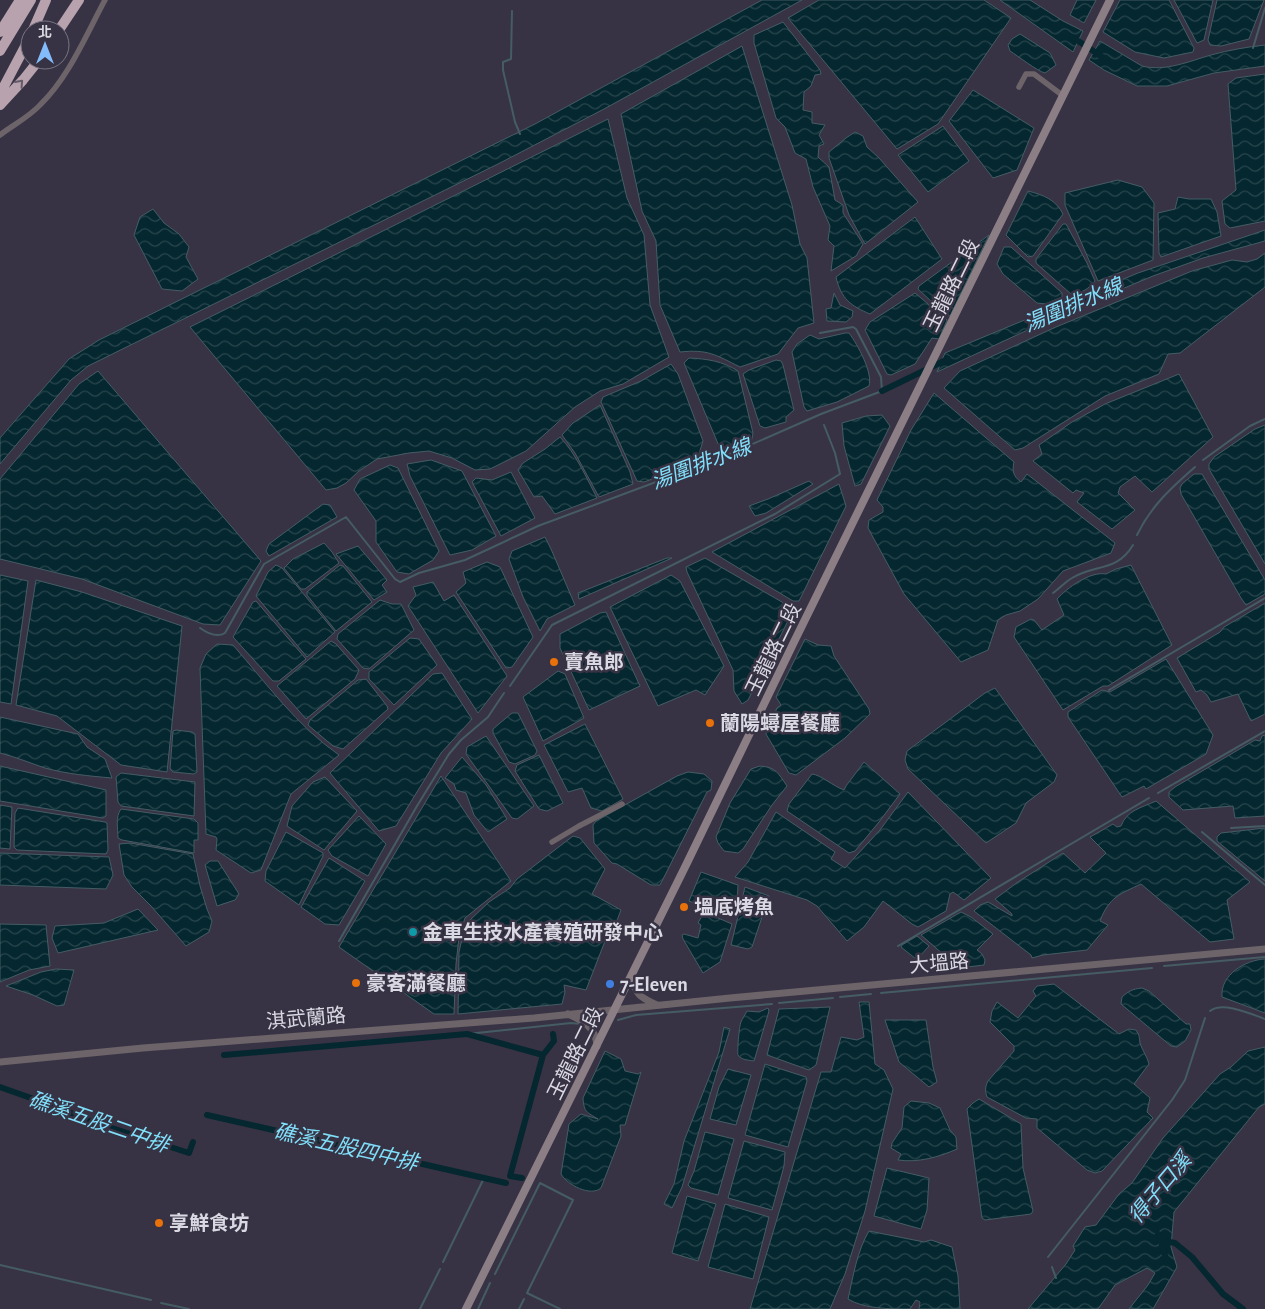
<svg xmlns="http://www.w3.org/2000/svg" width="1265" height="1309" font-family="'Alegreya Sans','Noto Sans TC',sans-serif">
<defs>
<pattern id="water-waves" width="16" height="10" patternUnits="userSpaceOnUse" patternTransform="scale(1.25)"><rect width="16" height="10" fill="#05272f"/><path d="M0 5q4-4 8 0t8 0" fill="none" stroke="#29464d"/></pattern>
</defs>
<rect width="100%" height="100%" fill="#373344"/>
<path fill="url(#water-waves)" stroke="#455c65" d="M762,0H802L604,109L500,163L88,366L71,380L0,464V438L69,359L99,340L535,124Z
M819,0H984L1011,18L938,124L897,149L788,18Z
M1000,0H1030L1063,21L1083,31L1073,52Z
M1077,0H1096L1084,23L1070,15Z
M1120,0H1169L1194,48L1193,52L1164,58L1135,52L1103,32Z
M1174,0H1213L1204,40L1197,43Z
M1217,0H1264L1249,39L1221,46L1210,45L1208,40Z
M783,22L820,70L821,74L815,75L811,86L804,92L803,110L812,112V123L825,125L819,135L824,144L819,146L818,157L829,167L835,200L843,205V213L863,244L856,256L831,271L834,246L828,240L830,226L813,187L806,159L795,153L785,127L776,118L754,43V35Z
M1020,34L1050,53L1056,65L1045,73C1037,71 1018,56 1010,51L1008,45L1012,39Z
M1100,41L1142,66C1165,72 1190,61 1211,55C1229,50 1247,47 1265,45V66L1214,73L1167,86H1137L1104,70L1089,60Z
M742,46L792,205L800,244L807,258L814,323L798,328L778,354L740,367C716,355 708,349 680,352L660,305L656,241L642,211L621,114Z
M1265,74V221L1230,228L1225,224L1222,201L1236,190L1228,84L1236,78Z
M973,90L1034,128L1017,170L993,178L949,121Z
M608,119L627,198L644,235L650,305L669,357L623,384L600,391L575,407L526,451L490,469L475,470L452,458L429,451L409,453L377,459L359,471L346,483L337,488L326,490L190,327Z
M943,126L969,161L928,192L898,155Z
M855,132L863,136L867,147L879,158L918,202L865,244L849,215L829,158V152L846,138Z
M1118,180L1142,187L1154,203L1153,260L1098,281L1065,205V193Z
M1028,191C1044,195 1056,200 1063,214L1033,256L1028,257L1006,235Z
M1178,197L1189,199H1211L1217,212L1221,236L1161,257L1159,253L1158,213L1175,209Z
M153,209L164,223L179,234L189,247L186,257L198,279L182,291L162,289L134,235L140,217Z
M915,217L942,259L870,314C851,306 841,299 836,277Z
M1063,224H1066L1087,263L1095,281C1089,289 1080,294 1071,294L1036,263V259Z
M1265,230V241L1203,258L1153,276L1060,315L937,372L945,353L1138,273Z
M989,235L950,316L945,314L918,289L919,286Z
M1004,247H1011L1062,293V297L1045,304L1037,303L1003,274L997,264Z
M1265,253V287L1180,353L1168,354L1159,374L1105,396L1023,448L1015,450L944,388L960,371L1056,327L1192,271L1232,260L1247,262L1257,259Z
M834,293L840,305L853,311L852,317L846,322L827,321L826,309L831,308Z
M915,293L947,320L939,339L932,338L915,364L891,375L887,374L865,330L870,322Z
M845,333H849C858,345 873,373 869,386L837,402L807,411L804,407L792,352L797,344L810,335L819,339Z
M689,358C708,359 722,361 738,371L753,433L752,439L725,449L719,446L684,363Z
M776,360L781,361L783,365L794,410L786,417V422L765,428L760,426L743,374L749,370Z
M671,364L678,374L703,441L696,463L644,482L637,481L601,402L603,397L641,381Z
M98,371L261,561L220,625L203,624L82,579L0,559V479L79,384Z
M1179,374L1213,437L1152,492L1135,476L1120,487L1118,493L1135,510L1112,529L1077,502L1084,493L1076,490L1073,493L1033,461L1042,454L1039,445L1072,422L1105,404Z
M934,393L1014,462C1012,471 1013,476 1021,482L1027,474L1115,543L1111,553L1063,571L1038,599L1020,611L1006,615L998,620L988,650L961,662L904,594L868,528L869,520L883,512V507L877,500L911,430Z
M600,405L630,472L633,484L599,497L575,453L562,435L573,423Z
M882,415L890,426L861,484L855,486L844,446L842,423L866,416Z
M1265,425V564L1209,469V464L1214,457L1255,429Z
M560,437C576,454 586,477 597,498L555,514L542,496L534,497L518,470L523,463L545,449Z
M431,460L462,471L496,536L472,550L450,555L410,476L407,464Z
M390,465L398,468L439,551L433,560L409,574L397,572L376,542V521L354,490L360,479Z
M511,472L535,518L501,536L472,482L476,478L492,480Z
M1194,474H1202L1265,580V594L1246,605L1241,598L1181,494L1180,488L1182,484Z
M809,481L813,484L766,513L755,516L749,506L768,499Z
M839,484L846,506L799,601H793L712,552Z
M323,504L330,505L337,517L269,556L266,551L269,544Z
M545,537L551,549L575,605L547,619L540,631L523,597L509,559L512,551Z
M324,543L332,552L339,563L305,589H301L284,568L293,559Z
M358,546L387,580L382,585L387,592L374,600L336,554Z
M667,558H672L579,599L578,593Z
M705,558L782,602L788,609L789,619L748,700L742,704L734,691L733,670L687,572L686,567Z
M487,562L500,567L533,637L512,667L506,668L456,592L466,583L463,572Z
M276,565L282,568L335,632L307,657L256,596L268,572Z
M340,565L343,566L372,602L336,631L307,595V592Z
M1131,565L1172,645L1108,686H1103L1063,710L1014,637L1016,627L1031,619L1034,620L1042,630L1064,615L1057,599C1067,588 1090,571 1106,574L1116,569Z
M0,575L28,581L11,704L0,702Z
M671,575L680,581L724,666L705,695L696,690L658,706L610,607Z
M36,580L82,592L182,626L167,772L121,765L57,716L16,705Z
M433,582L444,601L454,595L507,676L478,713L408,606L416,595L413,587Z
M380,600L392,604H401L414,630L369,669L363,668L337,639L338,634Z
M256,601L306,659L279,681H273L233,637L253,602Z
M1265,603V714L1251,721L1238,694L1211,702L1207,695L1201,690L1196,692L1177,658L1220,632L1224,627Z
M606,612L640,686L589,710L560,648V634L600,613Z
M410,638L419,639L437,665L394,705L369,679V672Z
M805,639L818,645L831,646L834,656L869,709L870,714L845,738L796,775L789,773L766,734L777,708L781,705L776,697Z
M331,641L336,644L359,670L355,679L306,719L277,686Z
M217,644L233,645C266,683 297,726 339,755L291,794L261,870L251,873L216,850L217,839L216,837L206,834L200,668L206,654Z
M1166,659L1213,735L1206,754L1146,789L1144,786L1122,797L1068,717V712L1102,690L1110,692Z
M558,671L565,674L584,718L543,741L523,697Z
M442,673L472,719L441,753L396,826L379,831L330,773L433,674Z
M366,679L387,706L388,709L343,749L333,746L308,725L310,720L358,680Z
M995,688L1057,775L1054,782L1026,803L1016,823L986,843L908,769L905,760L907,751L985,693Z
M512,713H518L537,751L535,755L515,764L509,762L493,733V729Z
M0,717L78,734L87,747L105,759L112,778C89,776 67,774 45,768C30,763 16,757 0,753Z
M585,724L623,799L602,811L591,808L582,788L568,792L544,745Z
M176,730L192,732L195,734L197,772L194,774L173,772L170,769L173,731Z
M1265,735V816L1235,818L1233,806L1183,810L1169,797V792L1175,787L1255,740L1260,741L1262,736Z
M486,736L534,806L517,819L512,818L466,754L467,747Z
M539,755L563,803L547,811L539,809L515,771L517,765Z
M462,757L486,785L507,819L488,832L474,815L466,793L456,790L454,784L445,778Z
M864,762L900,794L879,822L855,851L849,853L787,811L789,804L812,774C821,775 833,786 844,790L846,786Z
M0,766L106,790V816L103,818L0,801Z
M760,766C776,767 778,773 787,786L772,805L743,849L738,853L724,851L718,843L716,837L730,803L751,769Z
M688,772L704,774L712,781L711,790L707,792L660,885H651L617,864L612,863L594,843L593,825L596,821L677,776Z
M121,773L195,782L194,816L121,806L118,802L116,777Z
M441,776L511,881L465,918L459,937L456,964L454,1014H434L339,947Z
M325,777L357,811L324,850L287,826L292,806L313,782Z
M908,792L991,878L964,900L953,892L950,894L946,911L918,927L912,924L883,901L864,927L847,941L817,906L807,900L735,877L748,862L776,812L835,852L831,859L845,868L880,830Z
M1156,801L1250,882L1227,900L1234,939L1210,942L1141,884C1120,894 1109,897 1100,921L1108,925L1087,950L1043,955L1032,958L1031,955L974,911L980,905L988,902L1012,916V914L995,899L1018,882L1063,853L1085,873L1106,853L1090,837L1113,824L1117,827L1121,826C1127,810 1141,808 1156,801Z
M0,805L12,807L10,849L0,848Z
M18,808L105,822L107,823L108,850L106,854L17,850L14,847L15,813Z
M121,809L194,819L198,823V840H194V853L122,840L118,838C118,829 115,817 121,809Z
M359,816L386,844L368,876L332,856L328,850Z
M1265,828V881L1217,841V837L1221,833Z
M286,832L323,853V856L299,905L265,881L266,871Z
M573,836L580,838L605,869L592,894L621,910L614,928L605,941L586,990L564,985L565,992L562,1004L458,1014L459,952L461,943L469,921L489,902L510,888L517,879Z
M130,843L193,854L200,886L207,909L212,921L209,932L186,946L151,906L132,887L124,875L119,844Z
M0,853L109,857L113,875L106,889L0,885Z
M329,858L365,881L339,925L325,924L301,907Z
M210,861H218L239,894L235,900L217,906L205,865Z
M701,872L738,885L737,905L732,916L728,917L689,901Z
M745,887L769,896L752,947L748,949L731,945Z
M138,909L158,930L58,953L52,938L55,926L104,923Z
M704,912L732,924L720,962L703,973L683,939L682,935L684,934L698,938L701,925L698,923Z
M961,912L971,917L993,934L977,950L982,954L985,960L984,965L959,968L921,935Z
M0,924L46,925L50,966L29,970L0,982Z
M917,936L929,946L919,957L916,959L901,947L902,945Z
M1265,959V1013L1222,997C1220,975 1245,960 1265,959Z
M56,969L74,970L64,1005L57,1006L33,995L6,986L41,972Z
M1054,984L1119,1034L1129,1029L1136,1030C1140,1036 1139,1037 1140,1043C1142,1050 1147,1056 1149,1064L1134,1084L1150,1098L1147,1112L1153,1118L1102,1171L1095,1173L1087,1170L1037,1128V1119L1026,1118L987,1097C985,1091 985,1087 988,1081L1014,1051V1046L990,1022L992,1011L997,1002L1018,1018L1036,996L1033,991L1037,986Z
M1142,988L1149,991L1186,1024H1190L1191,1030L1185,1041L1177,1047L1171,1046L1121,1004L1122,997C1129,991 1132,989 1142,988Z
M859,1002H869L875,1064L884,1070L893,1089L865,1211L845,1274L830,1309H750L821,1072H831L841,1037L857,1040L864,1037Z
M830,1007L816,1065L809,1070L767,1055L779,1009Z
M768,1008L769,1011L754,1061C748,1060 741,1060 738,1055C737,1053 739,1026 741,1022C742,1019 745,1015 747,1011L759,1012Z
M885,1020H926L933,1067L937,1082L929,1087L899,1062Z
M724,1027L730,1029L682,1187L672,1208L664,1204L674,1184L684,1141L719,1052Z
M1265,1047V1104L1259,1107L1174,1212L1171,1247L1177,1267L1153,1309H1129L1148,1285L1155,1273L1147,1268L1115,1285L1098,1309H1028L1066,1264L1075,1250L1073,1246L1085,1227L1096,1225L1119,1194L1132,1183L1163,1138L1220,1074L1231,1067L1248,1051Z
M605,1051L621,1059L625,1071L638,1074L641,1072L625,1125H620L621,1136L601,1188C591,1197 567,1185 561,1174L569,1124L581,1114L598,1119C587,1112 584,1113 583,1098Z
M765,1064L806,1077L807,1081L788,1147L745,1135Z
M728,1069L751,1075L736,1125L710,1119L719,1087Z
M979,1099L1021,1124L1023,1168L1033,1211L1031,1214L985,1220L982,1218L967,1109L973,1103Z
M911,1101L929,1103L940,1108L950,1130L956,1137L957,1149C939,1157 918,1163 898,1160L901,1154L891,1148L892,1143L902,1128L904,1107Z
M705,1132L734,1139L718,1195L691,1188L688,1185L694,1171Z
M744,1141L785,1152L784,1166L772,1210L728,1198Z
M887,1168L929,1178L927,1210L921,1229L874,1216Z
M687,1196L716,1204L698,1261L672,1253Z
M725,1204L769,1217L753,1279L708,1267Z
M869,1231L924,1242L931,1240L952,1247L958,1276L960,1309H919L920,1302L916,1300L910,1309C890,1309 864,1309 848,1299C853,1277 857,1251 869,1231Z"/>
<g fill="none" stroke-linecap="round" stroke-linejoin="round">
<path stroke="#455c65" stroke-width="2" d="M512,11L511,59L503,62V70L515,122L520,134
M1253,48L1265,8
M1203,460L1250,426L1265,419
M1137,535C1151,506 1171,488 1195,467
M1053,593C1059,589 1065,582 1072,578C1095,564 1117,572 1133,545
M200,628C207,633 217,638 225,633L264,564L346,517L395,579L400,582L419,573L465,560L538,526L723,457L821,414L882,391L881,377L856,329L853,327L820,333
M510,686L552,625L775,514L840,474L835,453L824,425
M1109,690L1265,598
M1158,793L1265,731
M1231,828L1265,826
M1202,832L1265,885
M339,941L417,806L449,754L461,740L488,717L504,693
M898,946L1149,798
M1164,966L1265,957
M881,993L1152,968
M840,997L871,994
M779,1003L833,998
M1210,1011C1223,1001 1251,1014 1265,1019
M618,1020L636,1015L772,1004
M467,1034L571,1023L581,1024
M1048,1257L1172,1100L1185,1080L1205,1018
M443,1262L484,1178
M0,1265L151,1300
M1052,1267L1056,1278
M495,1274L540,1183L573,1200L527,1293
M527,1293L560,1309
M161,1303L189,1309
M420,1309L440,1269
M478,1309L490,1283
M519,1309L524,1299"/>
<path stroke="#05272f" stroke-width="6" d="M1072,37L1101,56
M882,391L948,359
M224,1055L467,1034L543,1055
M0,1087L65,1110L81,1118L189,1153L193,1142
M207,1115L506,1183
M510,1176L543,1055L554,1041L553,1034
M510,1176L522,1178
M1158,1234L1161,1241L1167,1263
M1164,1241L1175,1243L1192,1257L1223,1294L1243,1309"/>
<path stroke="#6d6469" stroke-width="5.5" d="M1019,87L1026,74H1034L1062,95
M0,135C13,125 29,117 40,105C69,77 86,35 105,0
M552,842L579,826L622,804"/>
<path stroke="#6d6469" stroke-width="7" d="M632,975C635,995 640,997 657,1005
M568,1014C584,1021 596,1028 597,1046
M0,1062L143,1048L534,1018L730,998L1265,949"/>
<path stroke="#8c7e85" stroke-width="8" d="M466,1309L687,863L793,644L1110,0"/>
<path stroke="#b8a2ae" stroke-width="10" d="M33,30L46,0
M59,30L79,0
M0,32L20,0
M0,51L31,0
M0,94L30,37
M0,105L23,80L39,60"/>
</g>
<defs><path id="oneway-chevron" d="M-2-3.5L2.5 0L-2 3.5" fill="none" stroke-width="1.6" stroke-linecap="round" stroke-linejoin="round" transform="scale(1.25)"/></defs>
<use stroke="#645a69" href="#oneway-chevron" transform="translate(20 83) rotate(-48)"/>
<g fill="#e8710a" stroke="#373344" stroke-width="2">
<circle cx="554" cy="662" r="5"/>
<circle cx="710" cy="723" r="5"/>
<circle cx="684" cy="907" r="5"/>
<circle cx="356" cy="983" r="5"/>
<circle cx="159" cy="1223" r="5"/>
</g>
<circle fill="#0f9aa8" stroke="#373344" stroke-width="2" cx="413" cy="932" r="5"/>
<circle fill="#3f7fe0" stroke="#373344" stroke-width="2" cx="610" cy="984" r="5"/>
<g text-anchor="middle" stroke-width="5" stroke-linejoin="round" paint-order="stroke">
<g font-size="20" fill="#dad8e2" stroke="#373344">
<text transform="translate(951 285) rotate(-64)" y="7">玉龍路二段</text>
<text transform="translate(773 649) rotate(-64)" y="7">玉龍路二段</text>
<text transform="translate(939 963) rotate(-5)" y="7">大塭路</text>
<text transform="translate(306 1018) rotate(-5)" y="7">淇武蘭路</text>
<text transform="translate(575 1053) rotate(-64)" y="7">玉龍路二段</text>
</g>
<g font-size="20" font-weight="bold" fill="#dad8e2" stroke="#373344" text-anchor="start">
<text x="564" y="669">賣魚郎</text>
<text x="720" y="730">蘭陽蟳屋餐廳</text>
<text x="694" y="914">塭底烤魚</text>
<text x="423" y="939">金車生技水產養殖研發中心</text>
<text x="366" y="990">豪客滿餐廳</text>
<text x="620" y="991">7-Eleven</text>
<text x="169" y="1230">享鮮食坊</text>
</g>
<g font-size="21" font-style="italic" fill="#80dffa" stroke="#373344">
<text transform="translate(1073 305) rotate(-23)" y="7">湯圍排水線</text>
<text transform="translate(701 464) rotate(-21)" y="7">湯圍排水線</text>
<text transform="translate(99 1122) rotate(19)" y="7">礁溪五股二中排</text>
<text transform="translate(346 1147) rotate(13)" y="7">礁溪五股四中排</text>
<text transform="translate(1160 1188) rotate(-50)" y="7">得子口溪</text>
</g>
</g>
<g transform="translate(45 45)"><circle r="24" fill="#373344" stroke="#787583"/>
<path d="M0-4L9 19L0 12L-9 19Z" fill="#84bcfb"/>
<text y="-8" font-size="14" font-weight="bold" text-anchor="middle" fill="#dad8e2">北</text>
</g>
</svg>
